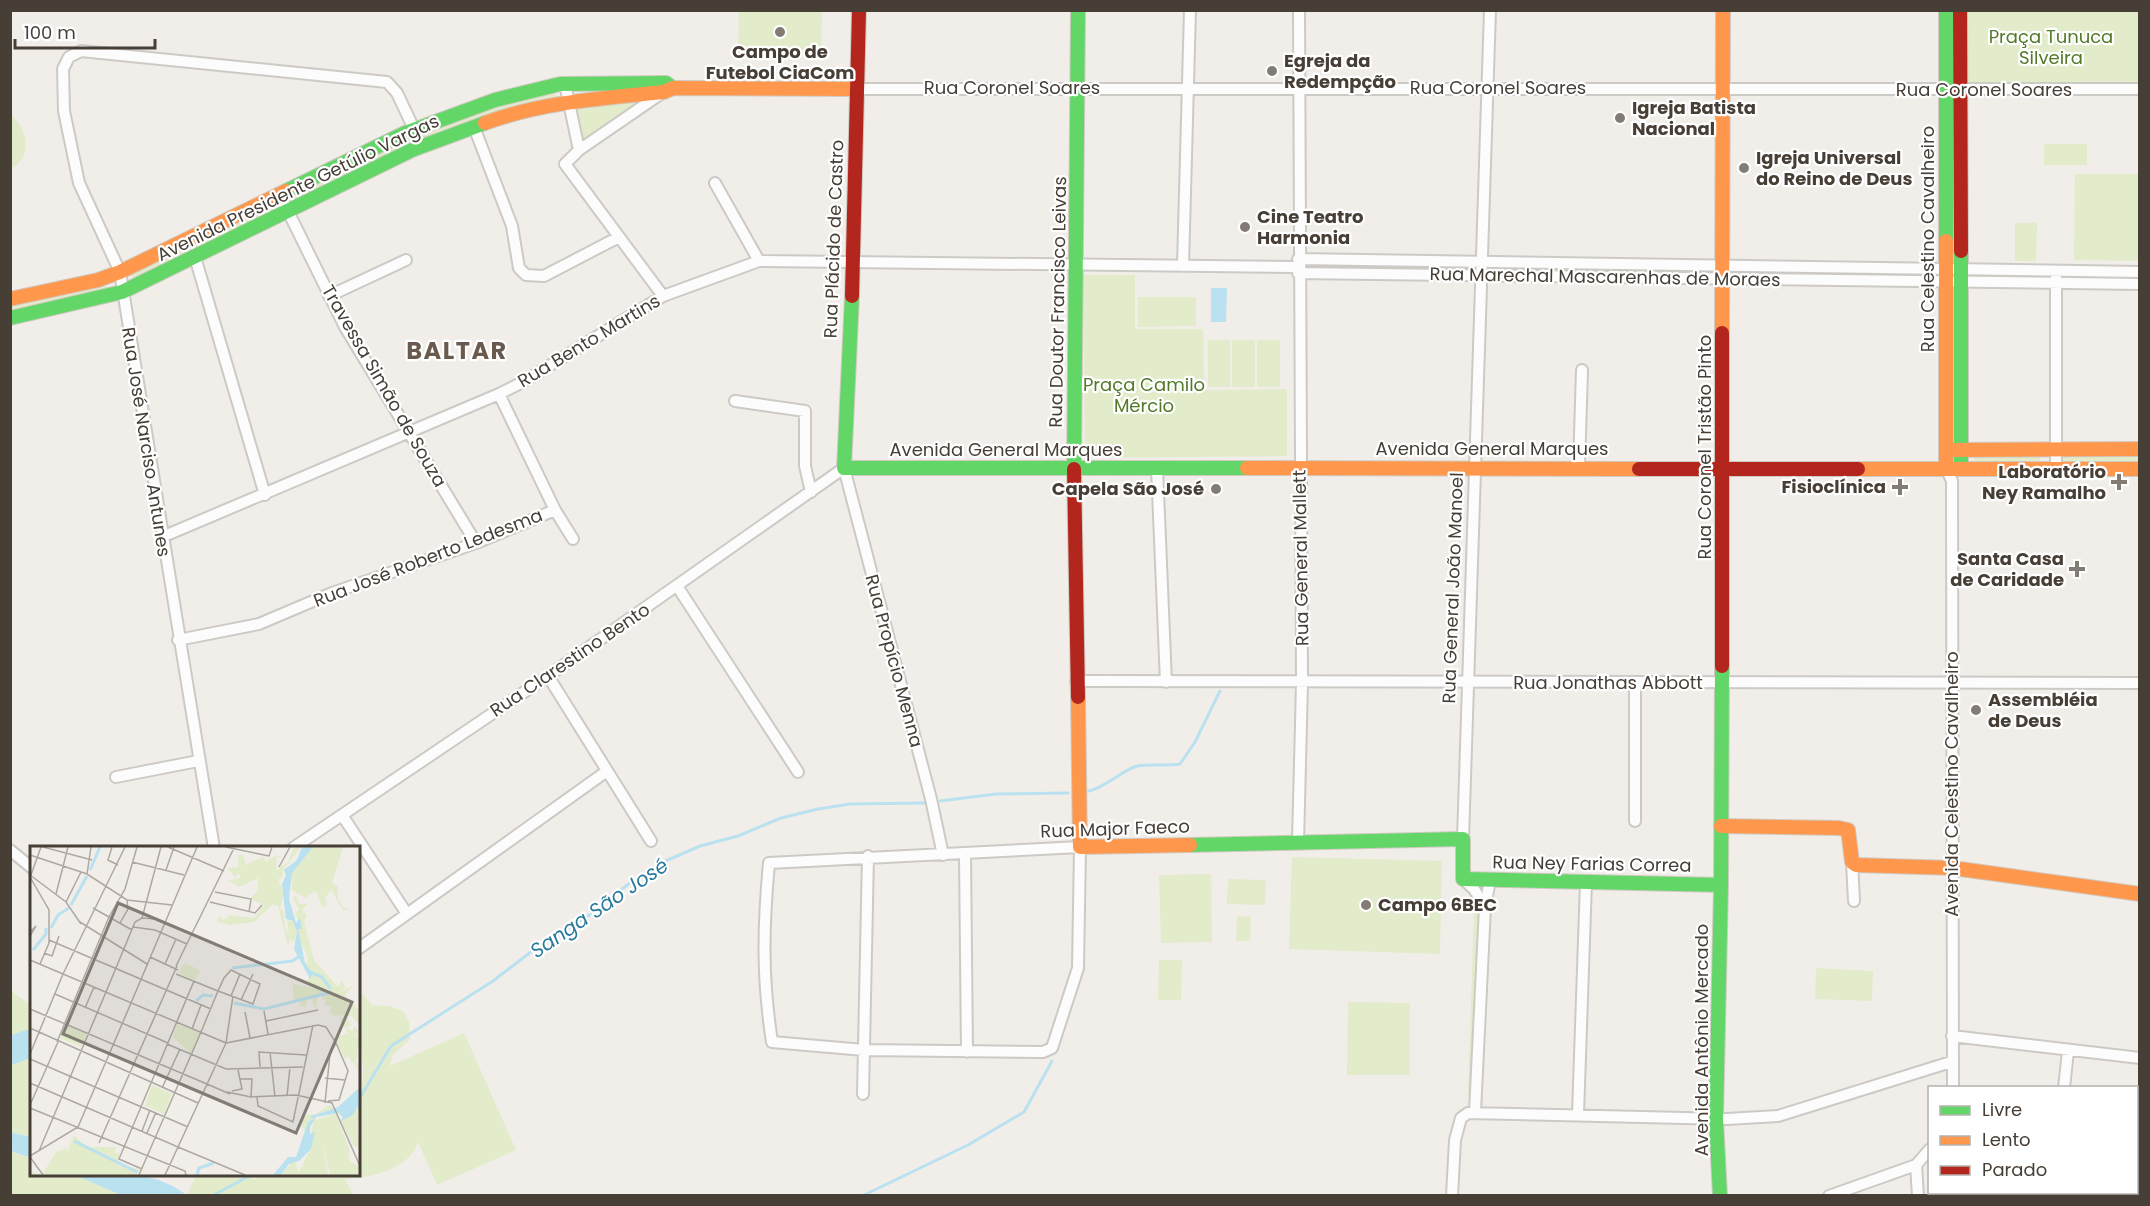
<svg xmlns="http://www.w3.org/2000/svg" width="2150" height="1206" font-family="Poppins,sans-serif">
<rect width="100%" height="100%" fill="#f1eeea"/>
<path fill="#e2ebca" d="M739,11H822L821,56L738,53Z
M1963,11H2139V84L1963,85Z
M555,92L557,97L499,111L426,138L424,133L498,106Z
M647,100L583,141L574,108Z
M10,114C28,127 33,159 11,168Z
M406,140L408,145L292,202L289,197Z
M2044,144H2087V165H2044Z
M2075,174H2139V261L2074,260Z
M273,205L276,210L134,280L131,275Z
M2015,223H2037L2036,261H2015Z
M1313,264L1473,267V271L1313,269Z
M1497,267L1711,270V274L1497,271Z
M1738,270L1935,274V277L1738,273Z
M1083,275H1135V329H1203L1204,390L1287,389V456L1085,458Z
M106,283L107,289L11,311L10,305Z
M1138,297H1196V326L1138,327Z
M1208,340H1230V387H1208Z
M1232,340H1255V387H1232Z
M1257,340H1280V387H1257Z
M2063,456H2139V463L2063,464Z
M1974,457H2040V464H1974Z
M1292,857L1442,861L1440,954L1289,949Z
M1211,874L1212,942L1161,943L1159,875Z
M1228,879L1266,880L1265,905L1227,904Z
M1474,909H1478L1472,1096H1468Z
M1237,916L1251,917L1250,941H1236Z
M1159,960H1182L1181,1000H1158Z
M1816,968L1873,971L1872,1001L1815,999Z
M10,987L14,993L31,1005V1030L11,1035Z
M362,993L372,1005L390,1006L404,1012L409,1022L410,1039L392,1056L390,1066L464,1033L516,1150L437,1185L418,1142C410,1169 371,1178 345,1179L353,1195H187L196,1175H252L253,1180L261,1175L358,1174V1113L361,1110C360,1096 364,1079 363,1067C360,1043 359,1019 358,995Z
M1348,1002L1410,1003V1075H1347Z
M31,1058V1137L11,1132L10,1065Z
M10,1151L31,1158L32,1174L75,1175L121,1195H11Z"/>
<path fill="#bae1ef" d="M1211,288H1227L1226,322H1211Z
M26,1030H31V1058L11,1065V1035Z
M10,1132L31,1137V1158L11,1151Z
M75,1175C118,1174 151,1169 187,1195H121Z"/>
<g fill="none" stroke-linecap="round" stroke-linejoin="round">
<path stroke="#bae1ef" stroke-width="3" d="M1089,791C1108,786 1119,772 1137,766C1146,764 1168,766 1180,764L1195,742L1220,691
M940,801L996,794L1068,793
M358,1101L391,1046L493,981L536,948L591,914L627,885L661,863L700,846L738,836L781,818L818,809L850,804L925,803
M212,1196L253,1174
M862,1196L968,1145L1024,1112L1052,1061"/>
<defs>
<path id="street" d="M565,84L579,150
M856,89H2140
M662,93L579,150L565,164L663,296
M474,127L512,226L519,268L526,275L544,276L619,237
M715,183L759,261
M280,195L345,327L476,543
M195,257L265,495
M1298,259L2140,272
M1183,266L1190,10
M1298,273L2140,284
M329,296L406,260
M735,401L805,411V466L811,492
M1579,467L1582,370
M1157,468L1166,682
M1946,468L1952,481L1953,1088
M2056,469V278
M555,510L573,539
M162,537L499,394L523,382L663,296L759,261L1298,267
M677,586L798,772
M178,640L259,624L332,593L476,543L555,510L499,394
M548,676L651,841
M1076,681L2140,683
M116,777L198,761
M342,815L407,914
M1635,821V683
M1463,839L1490,10
M1298,842L1302,683L1299,10
M1080,847L1078,968L1052,1048L1043,1052L864,1050L772,1042C762,977 763,928 769,863Z
M214,848L120,272L79,183L64,111L63,69L69,57L81,51L387,82L397,93L422,146
M293,848L548,676L844,468L931,799L943,855
M10,850L32,868
M965,854L967,1052
M1852,862L1854,901
M1463,879L1474,889L1485,907
M358,949L607,771
M1952,1036L2140,1058
M2064,1088L2068,1051
M863,1094L868,856
M1475,1112L1485,907L1490,880
M1578,1114L1586,882
M1916,1165L1918,1196
M1916,1165L1930,1149
M2057,1192L2059,1196
M1452,1196L1455,1140L1461,1118L1468,1113L1727,1119L1778,1116L1951,1062
M1829,1196L1916,1165"/>
<path id="fast" d="M1946,10V241
M286,191L405,133L495,100L560,84L666,83L670,86
M1961,251V468
M852,296L844,468H1247
M10,318L122,292L412,150L485,123
M1074,469L1078,10
M1190,845L1463,839V879L1721,885
M1720,1196L1716,1119L1721,885L1722,666"/>
<path id="slow" d="M485,123C542,102 604,98 664,92L673,88L856,89
M1946,241V468
M10,299L98,280L120,272L286,191
M1722,333L1723,10
M1951,450L2140,449
M1247,468L1639,469
M1858,469H2140
M1078,697L1080,847L1190,845
M1721,826L1839,828L1848,830L1852,862L1856,865L1953,868L2140,894"/>
<path id="jam" d="M1960,10L1961,251
M852,296L859,10
M1074,469L1078,697
M1639,469H1858
M1722,666V333"/>
</defs>
<use href="#street" stroke="#cdcac6" stroke-width="14"/>
<use href="#fast" stroke="#d0cac1" stroke-width="16"/>
<use href="#slow" stroke="#d0cac1" stroke-width="16"/>
<use href="#jam" stroke="#d0cac1" stroke-width="16"/>
<use href="#street" stroke="#fdfcfc" stroke-width="10"/>
<use href="#fast" stroke="#63d668" stroke-width="14"/>
<use href="#slow" stroke="#ff974d" stroke-width="14"/>
<use href="#jam" stroke="#b3261e" stroke-width="14"/>
</g>
<g fill="#827c75" stroke="#fff" stroke-width="2">
<circle cx="780" cy="32" r="6"/>
<circle cx="1272" cy="71" r="6"/>
<circle cx="1620" cy="118" r="6"/>
<circle cx="1744" cy="168" r="6"/>
<circle cx="1245" cy="227" r="6"/>
<path d="M2116 473h6v6h6v6h-6v6h-6v-6h-6v-6h6z"/>
<path d="M1897 478h6v6h6v6h-6v6h-6v-6h-6v-6h6z"/>
<circle cx="1216" cy="489" r="6"/>
<path d="M2074 560h6v6h6v6h-6v6h-6v-6h-6v-6h6z"/>
<circle cx="1976" cy="710" r="6"/>
<circle cx="1366" cy="905" r="6"/>
</g>
<g text-anchor="middle" stroke-width="4.5" stroke-linejoin="round" paint-order="stroke">
<g font-size="18" fill="#517928" stroke="#fff">
<text x="2051" y="43">Praça Tunuca<tspan x="2051" dy="21">Silveira</tspan></text>
<text x="1144" y="391">Praça Camilo<tspan x="1144" dy="21">Mércio</tspan></text>
</g>
<g font-size="18" font-weight="bold" fill="#473e36" stroke="#fff" text-anchor="start">
<text x="780" y="58" text-anchor="middle">Campo de<tspan x="780" dy="21">Futebol CiaCom</tspan></text>
<text x="1284" y="67">Egreja da<tspan x="1284" dy="21">Redempção</tspan></text>
<text x="1632" y="114">Igreja Batista<tspan x="1632" dy="21">Nacional</tspan></text>
<text x="1756" y="164">Igreja Universal<tspan x="1756" dy="21">do Reino de Deus</tspan></text>
<text x="1257" y="223">Cine Teatro<tspan x="1257" dy="21">Harmonia</tspan></text>
<text x="2106" y="478" text-anchor="end">Laboratório<tspan x="2106" dy="21">Ney Ramalho</tspan></text>
<text x="1886" y="493" text-anchor="end">Fisioclínica</text>
<text x="1204" y="495" text-anchor="end">Capela São José</text>
<text x="2064" y="565" text-anchor="end">Santa Casa<tspan x="2064" dy="21">de Caridade</tspan></text>
<text x="1988" y="706">Assembléia<tspan x="1988" dy="21">de Deus</tspan></text>
<text x="1378" y="911">Campo 6BEC</text>
</g>
<g font-size="18" fill="#473e36" stroke="#fff">
<text x="1012" y="94">Rua Coronel Soares</text>
<text x="1498" y="94">Rua Coronel Soares</text>
<text x="1984" y="96">Rua Coronel Soares</text>
<text transform="translate(298 188) rotate(-26)" y="6">Avenida Presidente Getúlio Vargas</text>
<text transform="translate(834 239) rotate(-88)" y="6">Rua Plácido de Castro</text>
<text transform="translate(1928 239) rotate(-90)" y="6">Rua Celestino Cavalheiro</text>
<text transform="translate(1605 277) rotate(1)" y="6">Rua Marechal Mascarenhas de Moraes</text>
<text transform="translate(1058 302) rotate(-89)" y="6">Rua Doutor Francisco Leivas</text>
<text transform="translate(589 341) rotate(-31)" y="6">Rua Bento Martins</text>
<text transform="translate(384 386) rotate(60)" y="6">Travessa Simão de Souza</text>
<text transform="translate(146 442) rotate(81)" y="6">Rua José Narciso Antunes</text>
<text transform="translate(1705 447) rotate(-90)" y="6">Rua Coronel Tristão Pinto</text>
<text x="1492" y="455">Avenida General Marques</text>
<text x="1006" y="456">Avenida General Marques</text>
<text transform="translate(428 558) rotate(-21)" y="6">Rua José Roberto Ledesma</text>
<text transform="translate(1301 558) rotate(-91)" y="6">Rua General Mallett</text>
<text transform="translate(1453 588) rotate(-88)" y="6">Rua General João Manoel</text>
<text transform="translate(570 660) rotate(-34)" y="6">Rua Clarestino Bento</text>
<text transform="translate(894 661) rotate(75)" y="6">Rua Propício Menna</text>
<text x="1608" y="689">Rua Jonathas Abbott</text>
<text transform="translate(1952 784) rotate(-90)" y="6">Avenida Celestino Cavalheiro</text>
<text transform="translate(1115 829) rotate(-2)" y="6">Rua Major Faeco</text>
<text transform="translate(1592 864) rotate(1)" y="6">Rua Ney Farias Correa</text>
<text transform="translate(1702 1040) rotate(-90)" y="6">Avenida Antônio Mercado</text>
</g>
<g font-size="20" font-style="italic" fill="#297a9c" stroke="#fff">
<text transform="translate(599 908) rotate(-34)" y="7">Sanga São José</text>
</g>
<g font-size="24" font-weight="bold" letter-spacing="1.5" fill="#6a5a4d" stroke="#fff">
<text x="457" y="359">BALTAR</text>
</g>
</g>
<g transform="translate(30 846)">
<rect width="330" height="330" fill="#f1eeea"/>
<path d="M264,1H271L253,24L252,32L248,33L254,47L250,62L254,66L255,82L259,89L257,75H263L267,86L264,96L260,93L258,100L248,60L243,58L224,76L200,79L187,76L189,69L193,74L200,69L224,72L234,59L220,53L227,45L228,32L209,41L198,34L208,33L211,29L208,27L205,32L198,22L208,21V9H213L216,19L234,10L235,16L245,10H252L246,12L247,24L258,16ZM283,1H313L302,37L308,41V52L313,61L321,65L312,63L301,43L295,52L297,59L292,61L286,45L275,52L262,44V27ZM266,49L269,58H278L272,64L277,69L274,76L284,114L308,141L312,134L315,142L308,147L324,139L315,149L330,166V179L321,170L303,169L300,165L302,160H295L296,153L292,154L293,147L287,152L286,163L279,149L275,162L269,158L273,153H263V138L283,142L277,135L282,128L275,117L278,116L277,109L270,94L268,83H272L265,67L269,64L263,51ZM154,117L170,124L165,134L149,127ZM318,172L321,179L316,182L323,185L324,180L329,185L327,189L323,186L330,193L326,215L330,226L318,210L315,213L307,198L309,190L318,188L310,173ZM36,178L57,187L51,201L30,192ZM147,178L170,187L161,207L143,191ZM122,239L142,248L134,268L115,260ZM300,259L304,262L280,271L284,274L306,268L321,308L318,307L320,316L329,320L330,329H300L292,293L298,329H251L264,315L269,326L281,302L283,274L278,276L276,285L271,280V269L285,268ZM329,260L328,285L330,303L324,300L311,276ZM44,289L57,301H86L84,307H90L87,319L110,323L107,329H0V325L12,329L26,306L36,302L37,306Z" fill="#e2ebca"/>
<path d="M272,1H283L262,27L259,53L266,77L270,72L272,83H268L275,117L283,128L280,133L264,103L267,86L263,75L256,73L252,38L256,29L254,24L267,14ZM330,241V268L327,260L323,269L307,277L313,272L309,267L286,271L280,281V288L285,285L281,303L269,315L259,318L251,329H243L258,311H266L278,276L284,273L279,271L308,261Z" fill="#bae1ef"/>
<path fill="none" stroke="#bae1ef" stroke-width="3" d="M60,24L70,1M41,59L57,30M21,82L28,69L39,62M3,104L16,88V82M202,122L262,115L270,110M280,126L292,131L301,143M166,155L173,149L183,150M204,157L234,163L302,146M44,295L107,326M167,329L169,322L184,317"/>
<path fill="none" stroke="#ada8a2" stroke-width="1.5" d="M13,1L62,14M82,1L78,14L88,19M138,1L194,25M196,1L239,10L242,1M0,9L57,28L97,54L142,59M102,16L154,29M249,21L260,1M136,24L144,1M57,28L61,1M0,29L36,56L51,78M1,29L11,1M0,31L19,64V97L10,118M185,46L221,53L219,66M26,48L38,1M36,56L51,26M180,56L225,67L232,59M63,62L102,84M112,72L131,1M50,76L117,118M90,77L98,63L97,54M103,81L125,84L157,98M0,86L6,80L0,90M19,94L181,163M14,107L22,110L29,90M120,111L148,124M0,114L196,197L148,301L0,237M135,118L146,93M146,120L204,2M33,128L95,1M76,146L105,76L112,72L125,73M25,148L138,197M201,150L210,128M203,150L196,197L288,179L296,181L306,197L300,208L295,257M211,154L223,128M101,157L167,1M55,162L64,141M0,163L177,238M234,165L238,188M215,166L220,192M236,175L288,164M0,182L168,257M162,183L171,159M27,196L79,71L95,43L107,1M137,198L196,223L273,221M240,206L245,251M0,208L33,128M0,213L158,281M230,221L229,206L276,209M295,232L315,234M210,233H222L221,251M177,238L200,248M132,242L150,203M202,245L212,243L208,224M197,246L221,251L266,249L302,257L330,320M257,250L260,221M227,251L228,260L263,276L283,179M298,255L309,254L318,225L306,197M0,259L28,196M0,262L155,325L156,329M112,285L120,264M117,287L126,266M69,297L147,120M9,305L76,146M0,310L48,281L101,157M0,311L13,329M112,323L89,313L164,135M109,329L171,186L188,145L194,132L201,124L230,138L223,158L188,145L146,128M135,329L148,301L215,329"/>
<path fill="#827c75" fill-opacity="0.15" stroke="#827c75" stroke-width="3" d="M88,57L322,156L266,287L33,188Z"/>
<rect width="330" height="330" fill="none" stroke="#473e36" stroke-width="3"/>
</g>
<rect width="2150" height="1206" fill="none" stroke="#473e36" stroke-width="24"/>
<rect x="1928" y="1086" width="210" height="108" fill="#ffffff" stroke="#b5b2af" stroke-width="1.5"/>
<rect x="1940" y="1106" width="30" height="9" fill="#63d668" stroke="#b5b2af" stroke-width="1.5"/>
<text x="1982" y="1116" font-size="18" fill="#473e36">Livre</text>
<rect x="1940" y="1136" width="30" height="9" fill="#ff974d" stroke="#b5b2af" stroke-width="1.5"/>
<text x="1982" y="1146" font-size="18" fill="#473e36">Lento</text>
<rect x="1940" y="1166" width="30" height="9" fill="#b3261e" stroke="#b5b2af" stroke-width="1.5"/>
<text x="1982" y="1176" font-size="18" fill="#473e36">Parado</text>
<path d="M15 39v9h140v-9" fill="none" stroke="#473e36" stroke-width="3"/>
<text x="24" y="39" font-size="18" fill="#473e36" stroke="#ffffff" stroke-width="4.5" paint-order="stroke">100 m</text>
</svg>
